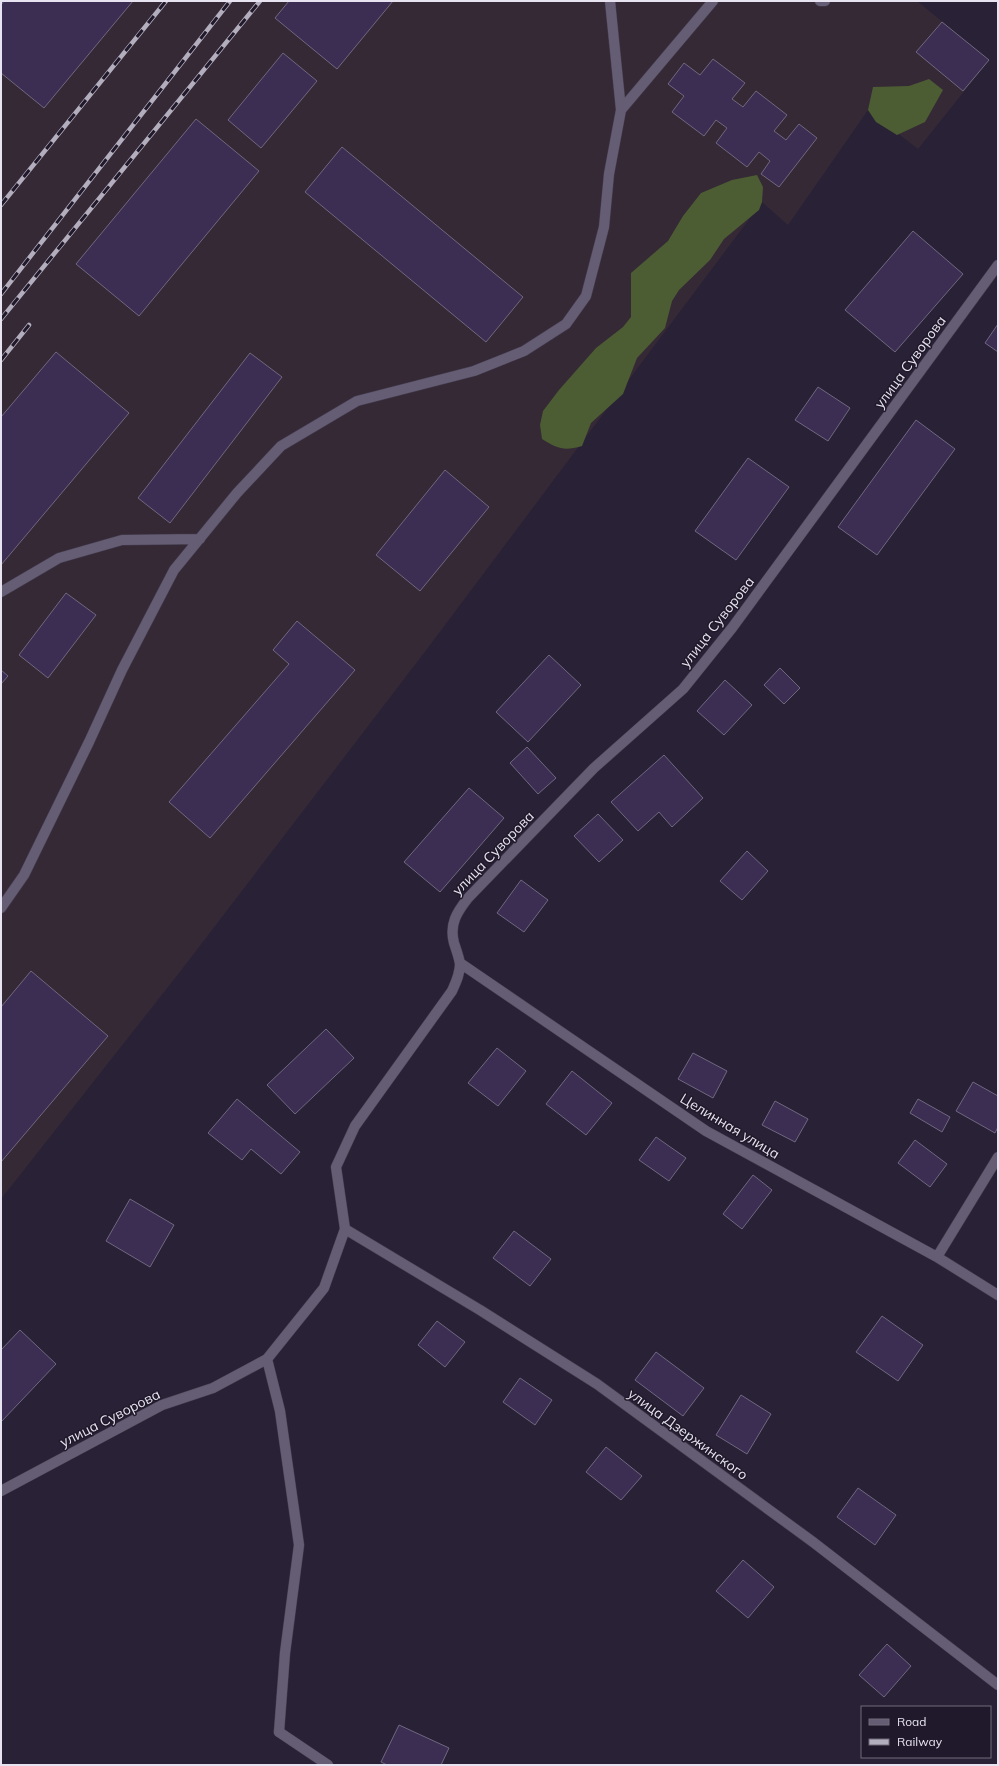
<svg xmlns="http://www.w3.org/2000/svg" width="999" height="1766" font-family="Mulish,sans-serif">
<rect width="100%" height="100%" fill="#292236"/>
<path fill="#362936" d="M1,1H917L989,60L918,149L868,110L788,225L762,202L427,649L179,973L1,1199Z"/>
<path fill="#4c5d33" d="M929,79L943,90L925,122L897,135L876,122L868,110L873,87L909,86Z
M757,175L763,187L762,202L759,210L724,239L710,260L679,290L672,301L665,328L637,358L623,394L591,423L582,446C564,451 558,449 542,439L540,425L543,411L559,390L596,348L623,327L631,317V273L668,241L683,216L701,193L732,180Z"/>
<path fill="#3c2d53" stroke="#70687f" d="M4,1H133L44,108L1,73V5Z
M289,1H393L337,69L275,18Z
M942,22L989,60L963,91L916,52Z
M283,53L317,81L261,148L228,120Z
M713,59L745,83L732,99L743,107L756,91L787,115L774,131L786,140L799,124L817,138L779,187L761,174L770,161L759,152L747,167L716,143L727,128L716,120L704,136L672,112L684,96L668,84L684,63L700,75Z
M196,119L259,171L139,316L76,264Z
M342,147L523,297L486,342L305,192Z
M913,231L963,274L895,352L845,310Z
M998,324V352L985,343Z
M56,352L129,413L1,565V417Z
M250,353L282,377L170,523L138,498Z
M818,387L850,408L828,441L795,420Z
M916,420L955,449L877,555L838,527Z
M748,458L789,487L736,560L695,531Z
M445,470L489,507L420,591L376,555Z
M66,593L96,615L48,678L19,655Z
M297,621L355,670L210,838L169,802L289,664L273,650Z
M549,655L581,685L528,742L496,712Z
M780,668L800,688L784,704L764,685Z
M1,670L8,676L1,684Z
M725,680L752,705L724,735L697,711Z
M527,747L556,778L538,794L510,763Z
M664,755L703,798L672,827L659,812L638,831L611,802Z
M469,788L504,818L440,892L404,862Z
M598,814L623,840L599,862L574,836Z
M747,851L768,871L742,900L720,881Z
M521,880L548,900L524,932L497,913Z
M31,971L108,1036L1,1162V1007Z
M326,1029L354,1058L295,1114L267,1085Z
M497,1048L526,1071L498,1106L468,1083Z
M693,1053L727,1071L713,1098L678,1079Z
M572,1071L612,1103L586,1135L546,1104Z
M973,1082L998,1096V1127L995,1133L956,1111Z
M237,1099L300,1152L281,1174L251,1149L242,1160L208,1133Z
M918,1099L950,1117L942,1132L910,1113Z
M775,1101L808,1119L795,1142L762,1125Z
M656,1137L686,1158L669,1181L639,1160Z
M915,1140L947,1164L930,1187L898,1163Z
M753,1175L772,1190L742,1229L723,1214Z
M130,1199L174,1225L150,1267L106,1241Z
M514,1231L551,1259L530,1286L493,1258Z
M882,1316L923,1345L898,1381L856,1352Z
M437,1321L465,1342L445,1367L418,1345Z
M20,1330L56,1364L1,1422V1350Z
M656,1352L704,1388L683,1416L635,1380Z
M520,1378L552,1400L535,1425L503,1402Z
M741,1395L771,1414L747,1454L716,1435Z
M606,1447L642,1476L621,1500L586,1472Z
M858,1488L896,1515L875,1545L837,1517Z
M743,1560L774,1587L748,1618L716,1591Z
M887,1644L911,1666L884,1697L859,1675Z
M399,1725L449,1748L441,1765H387L381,1762Z"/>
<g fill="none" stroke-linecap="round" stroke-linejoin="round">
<defs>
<path id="lane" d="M610,1L621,110
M820,1H825
M1,592L59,558L122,540L200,539
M1,908L24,875L89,742L122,670L174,570L237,493L281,446L357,401L474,371L524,351L566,324L586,296L604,227L609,174L621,110L713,1
M267,1359L280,1411L299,1545L285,1653L279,1732"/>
<path id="street" d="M460,963L706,1131L937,1257L998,1295
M345,1229L480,1310L597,1384L813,1542L998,1685
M937,1257L998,1157
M1,1491L162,1405L213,1388L267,1359L324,1288L345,1229L336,1167L355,1126L452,991C456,982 460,974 460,964C459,957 456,949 454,943C449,924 457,912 468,898L594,768L683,689L732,628L998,265
M279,1732L328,1765"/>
</defs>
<use href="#lane" stroke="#453f50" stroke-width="11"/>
<use href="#street" stroke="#453f50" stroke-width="11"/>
<use href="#lane" stroke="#655d74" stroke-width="10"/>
<use href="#street" stroke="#655d74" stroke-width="10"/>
<defs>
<path id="rail" d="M1,205L166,1
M1,294L230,1
M1,319L260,1
M1,360L29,325"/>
</defs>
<use href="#rail" stroke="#b3aebd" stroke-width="4.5"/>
<use href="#rail" stroke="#20192b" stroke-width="3" stroke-dasharray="9" stroke-linecap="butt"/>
</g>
<g text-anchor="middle" stroke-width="3" stroke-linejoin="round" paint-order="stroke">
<g font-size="14" fill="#e7e3f0" stroke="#20192b">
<text transform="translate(910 362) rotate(-54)" y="5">улица Суворова</text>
<text transform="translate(717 622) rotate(-52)" y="5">улица Суворова</text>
<text transform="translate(493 853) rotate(-46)" y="5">улица Суворова</text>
<text transform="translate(730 1126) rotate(31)" y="5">Целинная улица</text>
<text transform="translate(110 1418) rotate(-27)" y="5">улица Суворова</text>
<text transform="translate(688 1434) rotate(36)" y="5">улица Дзержинского</text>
</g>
</g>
<rect width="999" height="1766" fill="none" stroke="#e7e3f0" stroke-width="4"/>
<rect x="861" y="1706" width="130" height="52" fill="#20192b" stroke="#706a7a"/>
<rect x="869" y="1719" width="20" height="6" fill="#655d74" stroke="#706a7a"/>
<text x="897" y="1726" font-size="12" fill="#e7e3f0">Road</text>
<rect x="869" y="1739" width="20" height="6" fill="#b3aebd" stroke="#706a7a"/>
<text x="897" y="1746" font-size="12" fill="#e7e3f0">Railway</text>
</svg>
